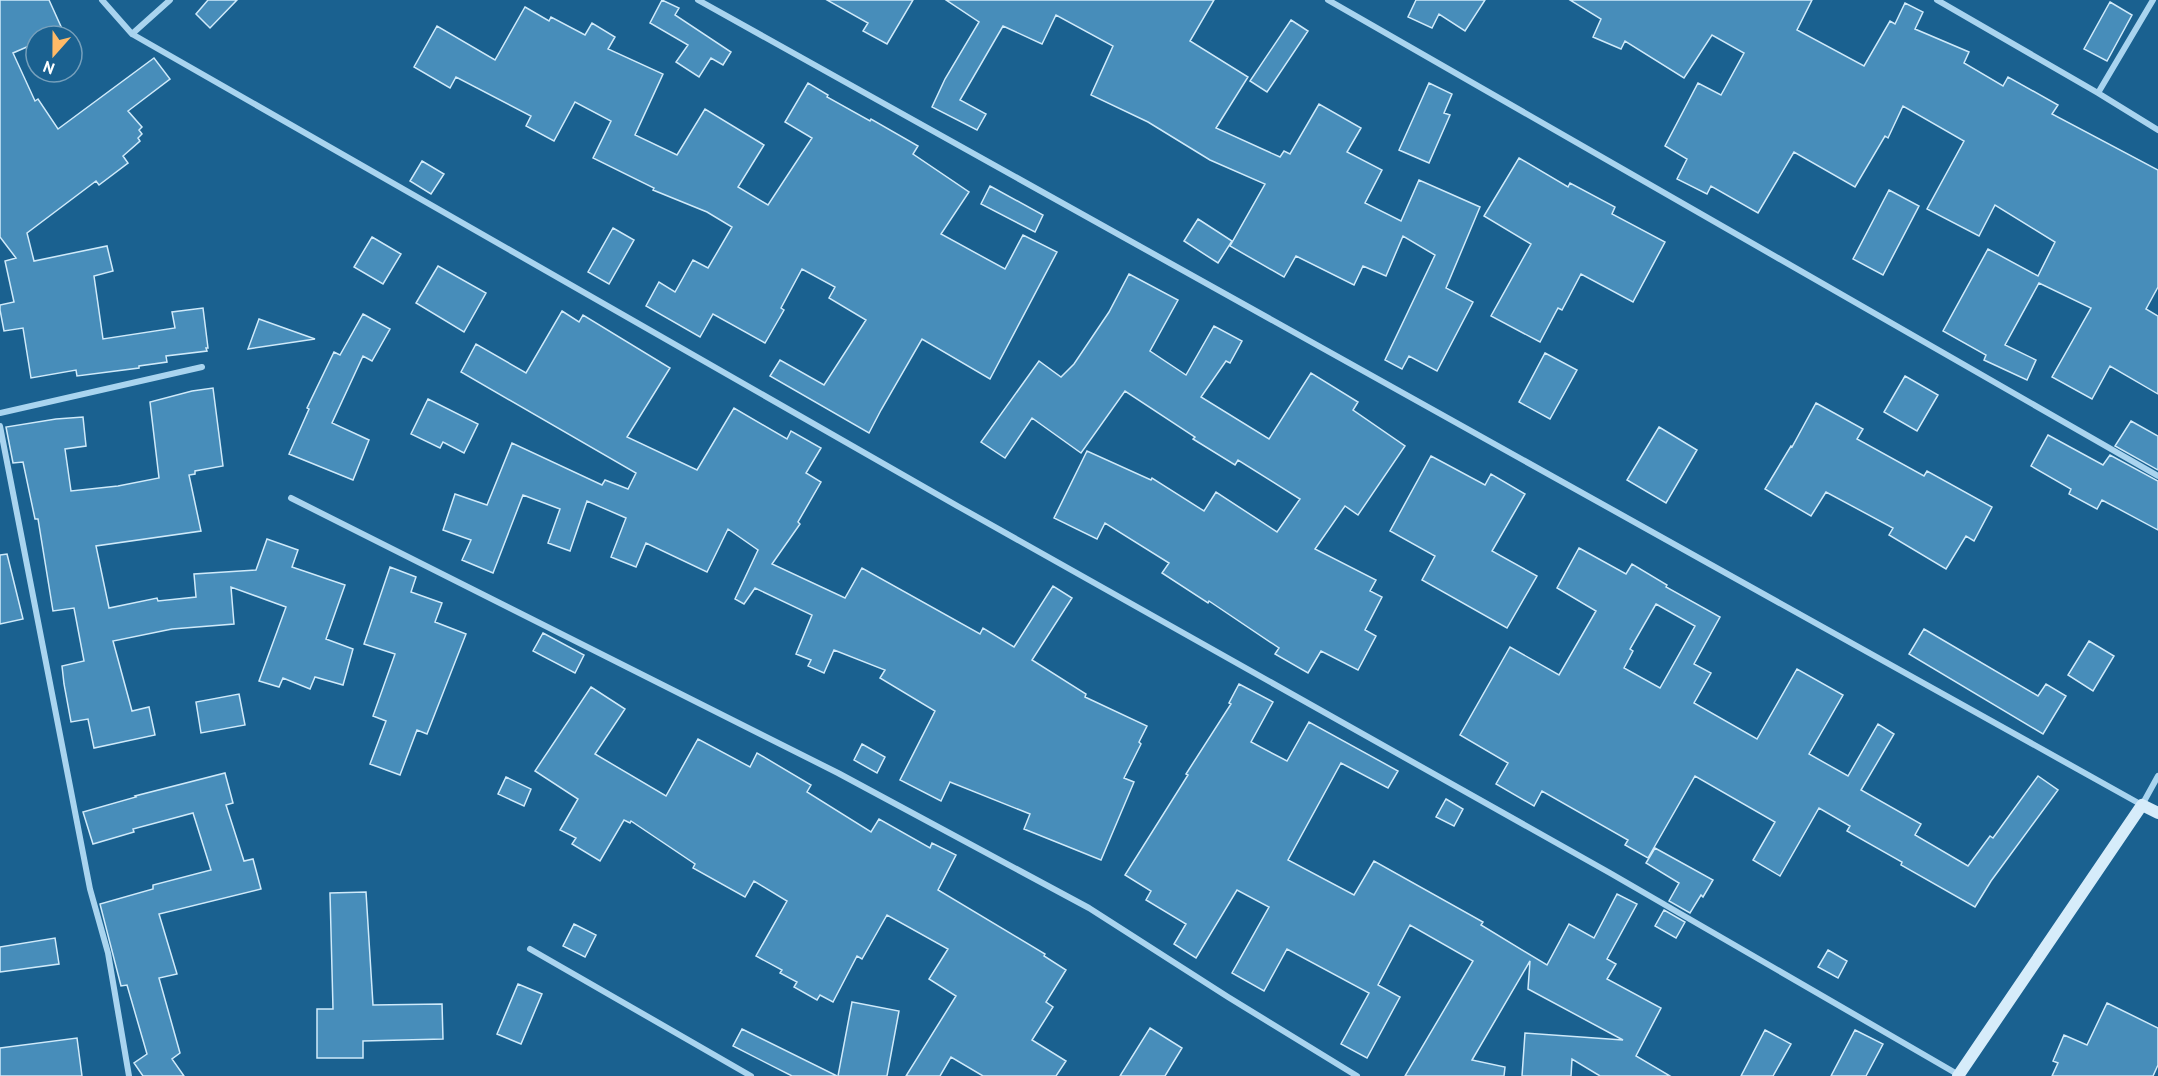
<svg xmlns="http://www.w3.org/2000/svg" width="2158" height="1076" font-family="'PT Sans',sans-serif">
<rect width="100%" height="100%" fill="#1a6190"/>
<path fill="#478dba" stroke="#cfeafa" stroke-width="1.5" fill-rule="evenodd" d="M0,0H49L63,31L52,36H36V43L13,53L35,101L38,99L58,129L154,58L170,79L128,111L142,127L139,130L142,134L138,138L140,141L123,156L128,163L99,185L96,181L27,233L34,261L107,246L113,271L94,276L103,339L175,328L172,312L203,308L208,348H206L207,351L166,356L167,362L139,366V368L77,376L76,370L31,378L23,328L4,331L0,310V305L14,302L5,261L16,258L0,237Z
M208,0H237L210,28L196,14Z
M662,0L679,8L675,15L731,52L723,65L711,58L699,77L676,62L688,45L650,23Z
M827,0H913L887,44L863,31L868,23Z
M946,0H1214L1190,41L1248,77L1216,128L1280,157L1284,151L1290,154L1319,104L1361,128L1347,152L1382,170L1365,203L1401,221L1419,180L1480,207L1446,288L1473,302L1437,371L1409,356L1402,369L1385,360L1435,255L1403,236L1386,276L1363,266L1354,285L1296,256L1284,277L1230,246L1265,184L1210,160L1148,122L1091,95L1113,46L1056,15L1042,44L1003,26L960,100L986,114L977,130L932,107L945,79L979,22Z
M1416,0H1485L1465,31L1439,14L1432,28L1408,17Z
M1570,0H1812L1797,30L1864,66L1890,21L1895,24L1905,3L1923,12L1915,29L1969,52L1964,63L2003,86L2008,77L2058,105L2052,114L2158,170V287L2146,309L2158,316V394L2110,366L2092,399L2052,377L2091,308L2039,283L2005,345L2036,360L2027,380L1984,360L1986,355L1943,331L1988,249L2038,276L2055,242L1995,205L1979,236L1927,209L1964,141L1903,106L1888,138L1885,136L1855,187L1794,152L1758,213L1711,186L1707,194L1677,179L1687,159L1665,146L1698,83L1721,95L1744,53L1712,35L1684,78L1625,41L1621,49L1593,37L1601,19Z
M2110,2L2132,15L2107,61L2084,49Z
M525,7L549,21L551,17L585,35L592,23L615,37L608,49L663,74L635,135L677,155L705,109L764,145L738,187L768,205L812,138L785,122L808,83L828,95L827,97L870,121L871,119L918,146L913,154L969,192L941,234L1005,269L1023,235L1057,252L990,379L922,339L881,410L869,433L770,376L780,360L824,385L866,320L829,298L835,287L802,269L781,308L784,310L765,343L713,314L700,337L646,306L659,282L675,292L693,260L708,268L732,227L707,212L653,190L654,188L593,158L611,121L575,102L554,141L526,126L531,116L456,77L450,88L414,67L437,26L495,60Z
M1291,20L1308,31L1267,92L1250,81Z
M1429,83L1452,94L1444,113L1450,115L1429,163L1399,150Z
M1519,158L1568,187L1570,183L1615,207L1612,214L1665,242L1633,302L1581,274L1562,310L1558,308L1540,342L1491,316L1531,244L1484,216Z
M422,161L444,174L431,194L410,181Z
M990,186L1043,215L1035,232L981,204Z
M1889,190L1919,206L1883,275L1853,259Z
M1198,219L1232,241L1218,263L1184,241Z
M613,228L634,240L609,284L588,272Z
M372,237L401,254L383,284L354,267Z
M438,266L486,293L464,332L416,303Z
M1129,274L1178,300L1150,351L1186,375L1214,326L1242,341L1230,363L1226,361L1201,397L1269,439L1311,373L1358,402L1353,410L1405,446L1358,515L1345,506L1315,549L1376,580L1370,591L1382,597L1365,630L1376,636L1358,670L1321,651L1308,673L1275,654L1279,648L1209,601L1208,603L1162,573L1169,563L1105,523L1097,539L1054,518L1087,451L1151,480L1152,478L1204,511L1216,492L1277,532L1300,499L1238,460L1235,465L1193,439L1195,437L1125,391L1081,453L1032,418L1005,458L981,442L1039,361L1061,377L1074,364L1109,312Z
M562,311L579,322L583,315L670,368L627,437L697,470L734,408L787,439L791,431L821,448L806,473L821,482L798,522L800,524L772,564L845,598L862,568L980,634L983,628L1014,647L1053,586L1072,598L1032,660L1086,694L1085,697L1147,726L1139,742L1141,744L1124,778L1134,782L1101,860L1024,829L1030,814L950,782L941,801L900,780L935,711L880,678L885,670L834,650L824,673L808,666L811,660L796,654L812,615L755,588L744,604L735,599L758,550L728,529L707,572L646,543L636,567L611,557L626,518L587,501L570,551L548,543L560,509L523,495L493,573L462,560L471,540L443,530L455,494L487,505L512,443L602,485L605,480L628,489L636,473L461,372L476,344L526,373Z
M363,314L390,329L372,361L363,356L332,423L369,440L353,480L289,454L309,409L307,408L334,352L340,355Z
M259,319L315,339L248,349Z
M1545,353L1577,370L1550,419L1519,402Z
M1905,376L1938,395L1917,431L1884,412Z
M213,388L223,466L195,471V474L189,475L201,531L96,546L109,608L157,598L158,601L196,597L194,574L256,570L267,539L298,550L292,567L345,585L326,639L353,649L343,685L315,677L310,689L283,678L279,687L259,681L286,607L231,587L234,624L172,629L113,641L132,711L149,707L155,735L94,748L88,719L71,722L64,684L62,666L84,661L74,608L53,611L38,519H35L23,462L13,463L6,427L56,419L83,417L86,446L65,449L71,491L118,486L159,478L150,402L192,391Z
M428,399L478,424L464,453L443,442L440,448L411,434Z
M1816,403L1863,429L1857,439L1924,476L1927,471L1992,507L1974,541L1966,536L1946,569L1889,535L1893,528L1826,492L1811,516L1765,489L1791,446L1792,447Z
M2131,421L2158,436V470L2115,446Z
M1659,427L1697,450L1666,503L1627,480Z
M2048,435L2103,465L2110,455L2158,481V530L2102,500L2097,509L2069,494L2071,489L2031,466Z
M1431,456L1485,485L1491,474L1525,494L1492,551L1537,576L1507,628L1422,580L1435,556L1390,531Z
M1579,548L1626,574L1632,564L1667,585L1666,587L1720,617L1694,664L1711,673L1694,703L1757,739L1797,669L1843,695L1809,754L1848,776L1878,724L1894,734L1861,790L1921,824L1915,835L1968,866L1990,836L1993,838L2038,776L2058,790L1991,881L1975,907L1901,865L1902,862L1847,831L1850,826L1819,808L1780,876L1753,860L1775,822L1695,776L1648,858L1625,845L1628,840L1542,791L1534,806L1496,784L1508,763L1460,735L1510,647L1559,675L1596,611L1557,588ZM1656,604L1695,626L1660,688L1624,668L1633,651L1630,649Z
M7,554L23,619L0,624V555Z
M390,567L416,577L411,592L442,603L435,622L466,634L427,734L417,730L400,775L370,764L386,721L373,716L395,654L364,644Z
M1924,629L2038,696L2046,684L2066,696L2043,734L1909,654Z
M543,633L584,655L575,673L533,651Z
M2089,641L2114,656L2093,691L2068,675Z
M1239,684L1273,702L1251,742L1287,761L1309,722L1398,771L1388,788L1341,763L1288,860L1354,895L1374,861L1483,922L1481,925L1547,965L1569,924L1594,938L1617,894L1637,904L1607,959L1616,964L1607,979L1661,1008L1636,1056L1670,1076H1600L1572,1059L1571,1076H1522L1525,1033L1623,1040L1528,989L1530,961L1472,1060L1505,1067L1504,1076H1405L1473,961L1410,925L1378,985L1400,997L1367,1058L1341,1044L1369,993L1287,949L1264,991L1232,973L1269,907L1237,890L1196,958L1174,944L1186,924L1146,900L1151,891L1125,875L1188,775L1186,774L1231,704L1229,703Z
M591,687L625,709L595,754L666,796L698,739L750,767L757,753L811,785L807,792L871,832L879,819L930,848L932,843L956,855L938,890L1045,954L1044,956L1066,970L1046,1002L1053,1007L1032,1040L1066,1061L1056,1076H983L951,1057L940,1076H906L956,996L929,979L948,949L887,915L862,959L857,956L833,1002L820,995L817,1000L794,987L797,982L780,973L782,970L756,956L787,901L754,881L745,897L693,868L695,864L631,821L630,823L624,820L600,861L572,844L576,838L560,830L578,799L535,771Z
M239,694L245,725L201,733L196,702Z
M862,744L885,757L877,773L854,760Z
M225,773L233,803L226,805L244,861L253,859L261,889L159,914L177,974L159,978L180,1053L172,1059L184,1076H143L134,1063L147,1054L127,985L121,986L100,904L153,889V885L211,870L193,813L133,829L134,832L93,844L83,812L136,797L135,796Z
M506,777L531,789L524,806L498,794Z
M1446,799L1463,809L1454,826L1436,817Z
M1655,848L1713,880L1703,897L1701,895L1690,913L1669,901L1679,883L1646,863Z
M366,892L373,1005L442,1004L443,1039L363,1041V1058H317V1009H333L330,893Z
M1664,910L1685,922L1676,938L1655,926Z
M574,924L596,935L585,957L563,946Z
M55,938L59,964L0,972V947Z
M1828,950L1847,961L1838,978L1818,967Z
M518,984L542,994L521,1044L497,1034Z
M852,1002L899,1011L887,1076H838Z
M2107,1003L2158,1028V1065L2153,1076H2052L2058,1063L2053,1061L2064,1035L2087,1045Z
M1150,1028L1182,1048L1165,1076H1120Z
M742,1029L837,1076H792L733,1046Z
M1765,1030L1791,1044L1773,1076H1741Z
M1855,1030L1883,1044L1866,1076H1831Z
M77,1038L82,1076H0V1048Z"/>
<g fill="none" stroke-linecap="round" stroke-linejoin="round">
<path stroke="#a9d4ef" stroke-width="6" d="M102,0L132,34L170,0
M698,0L2142,805L2158,776
M1328,0L2158,476
M1937,0L2098,93L2158,130
M132,34L961,508L1610,873L1959,1075
M2098,93L2153,0
M0,413L202,367
M0,426L90,889L108,953L129,1076
M291,498L838,773L1089,908L1228,997L1357,1076
M530,949L751,1076"/>
<path stroke="#d6ecfa" stroke-width="12" d="M1958,1076L2142,805L2158,813"/>
</g>
<g transform="translate(54 54) rotate(201)"><circle r="28" fill="#1a6190" stroke="#76a0bc" stroke-width="1.5"/>
<path d="M0-4.5L10 22L0 15L-10 22Z" fill="#ffba67"/>
<text y="-9" font-size="16" font-weight="bold" text-anchor="middle" fill="#ffffff">N</text>
</g>
</svg>
